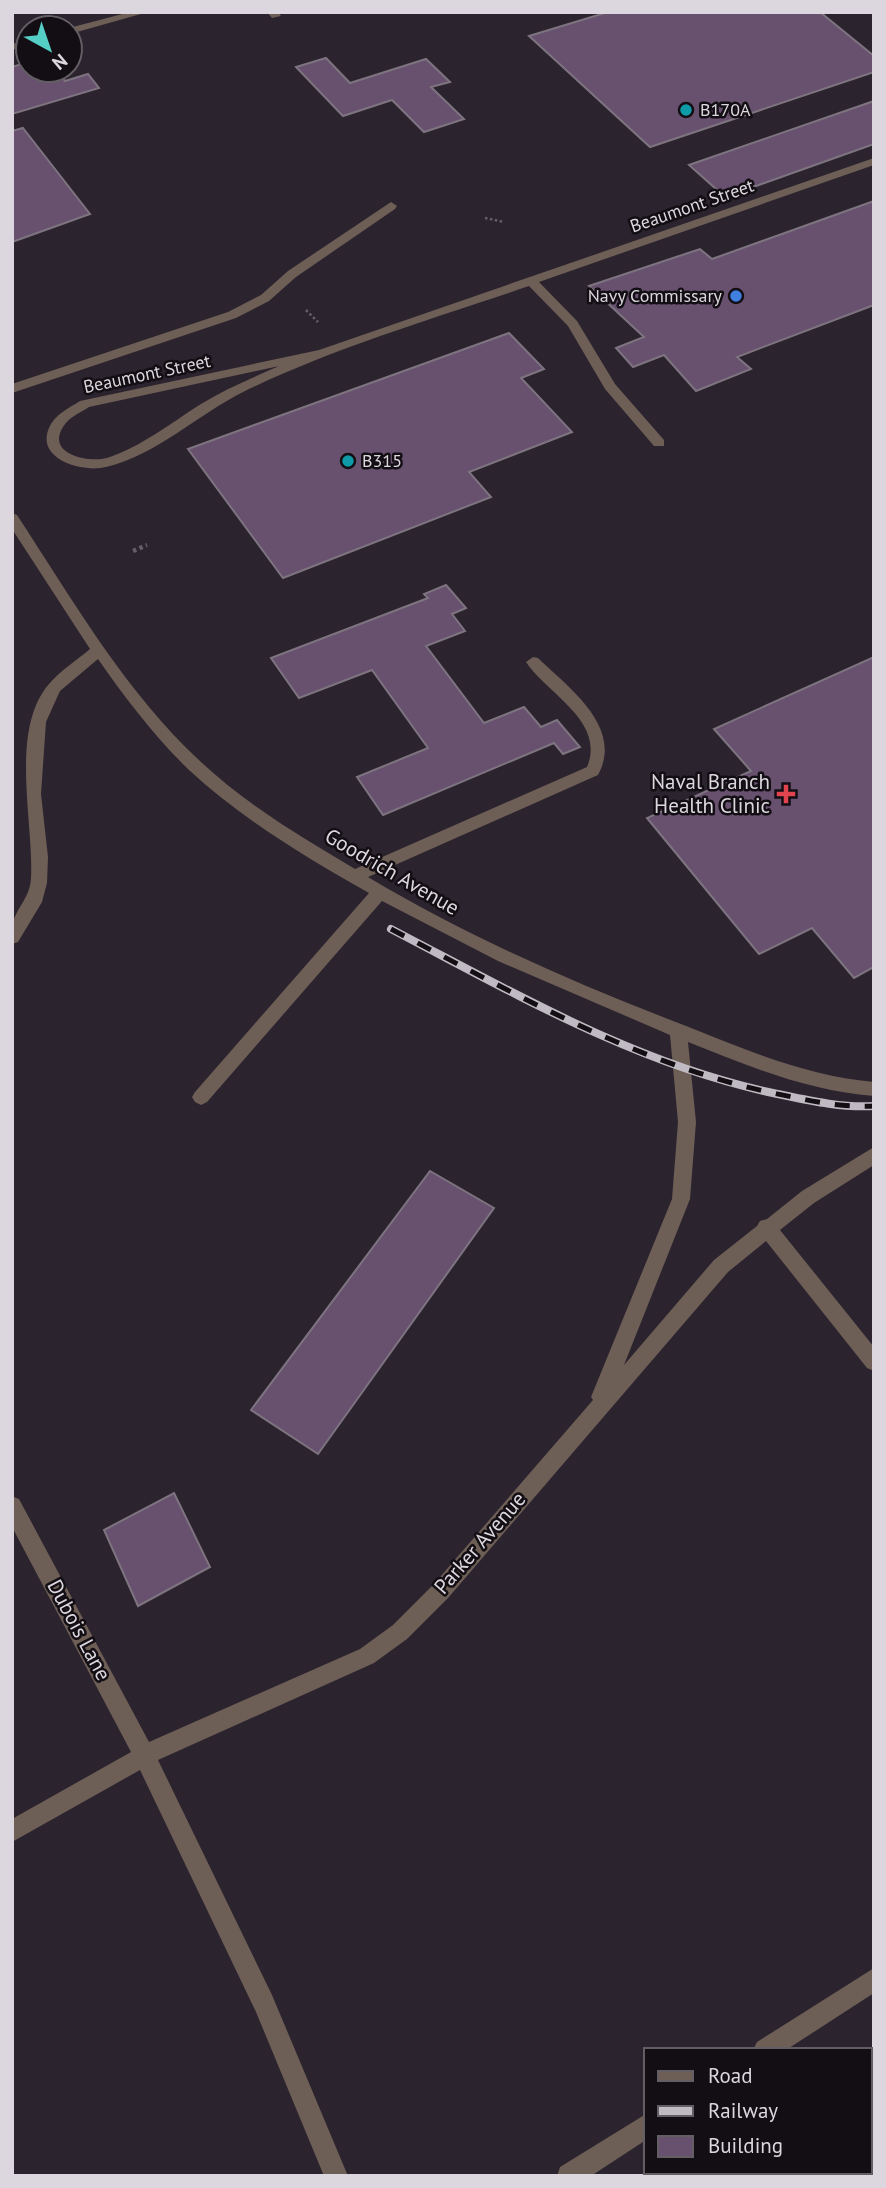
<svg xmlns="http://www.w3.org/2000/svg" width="886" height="2188" font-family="'PT Sans',sans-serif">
<rect width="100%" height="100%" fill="#2b232e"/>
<path fill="#67516e" stroke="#7d7480" stroke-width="2" d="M608,12H820L874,56V72L650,147L529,36Z
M326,58L350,83L426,59L450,82L431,87L464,119L424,132L392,100L343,116L296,67Z
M28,62V70H57L65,81L88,74L99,88L12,114V67Z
M874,101V144L725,197L689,165Z
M23,128L90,214L12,242V131Z
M874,201V305L737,357L751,369L696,391L664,355L633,367L616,348L644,337L589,286L700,249L712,259Z
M509,333L544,369L521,378L572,432L469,472L491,497L283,578L188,449Z
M446,585L466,608L452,614L465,631L426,646L484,723L524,707L541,727L557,720L580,747L563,754L554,743L383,815L357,777L428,748L372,670L299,698L271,658L428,598L424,594Z
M874,657V967L854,978L812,928L759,954L647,818L751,771L714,729Z
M430,1171L494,1208L318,1454L251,1410Z
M174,1493L210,1567L138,1606L104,1530Z
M874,2065V2176H712L717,2172H870V2067Z"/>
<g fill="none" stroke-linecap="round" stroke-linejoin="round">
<path stroke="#665f69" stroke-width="2.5" stroke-dasharray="2.5 2.5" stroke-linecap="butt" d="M485,218L504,222
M306,310L318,322"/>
<path stroke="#665f69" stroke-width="4.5" stroke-dasharray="3.5 3.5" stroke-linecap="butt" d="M133,551L147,545"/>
<path fill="#6d5e56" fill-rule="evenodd" d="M130,12H148L70,34L69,28Z
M267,12H278L281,16L272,18Z
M28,40V46L12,50V44Z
M874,158V165L539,282L577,321L615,384L664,440V446H654L605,389L568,326L529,286C433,319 336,347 245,391C198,414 157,455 106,467C84,473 35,460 49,428C54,415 69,408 80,401L319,350ZM279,366C252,378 225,389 201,404C171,423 141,447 107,458C88,463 46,454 63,427C69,417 80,413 89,407Z
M391,202L397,206L395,209L296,277L269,301L236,318L12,393V384L228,312L261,295L288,271Z
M12,513L17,515C72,599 126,693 201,762C247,805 301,837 355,869L587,767C606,721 547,694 526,662L533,657L538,658C569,688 624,727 598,775L368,877C467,936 574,983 681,1024C744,1049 805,1076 874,1082V1096C808,1091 748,1066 688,1042L696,1122L690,1199L624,1365L714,1260L757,1226L760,1221L767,1219L802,1191L874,1147V1165L814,1203L780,1230L874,1347V1371L867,1368L766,1241L728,1272L448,1598L407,1639L374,1663L158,1760L272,1995L348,2176H324L256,2012L140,1770L12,1842V1819L131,1752L12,1527V1496L19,1499L149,1742L360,1649L393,1625L434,1584L593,1400L591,1397L672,1199L678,1122L670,1035L498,961L382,901L207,1102L201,1105L195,1102L192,1097L195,1092L369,893C307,858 242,819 189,770C155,737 125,698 98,659L60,691L46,722L41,794L48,857L47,883L42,902L18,942L12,944C12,937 11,928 13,922C18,906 30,897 31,878C34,823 9,730 49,684C60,671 77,660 90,649L12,529Z
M874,1968V1993L786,2050H753L757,2042Z
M646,2114V2140L591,2176H557L560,2167Z"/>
<defs>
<path id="rail" d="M391,929C514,993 636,1064 773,1093C807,1100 840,1108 874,1106"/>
</defs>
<use href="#rail" stroke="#c0bbc2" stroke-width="8"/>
<use href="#rail" stroke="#120e13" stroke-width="5" stroke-dasharray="15" stroke-linecap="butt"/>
</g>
<g fill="#0f9aa8" stroke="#120e13" stroke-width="2.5">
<circle cx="686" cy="110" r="7"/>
<circle cx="348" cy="461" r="7"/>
</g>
<circle fill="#3f7fe0" stroke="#120e13" stroke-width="2.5" cx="736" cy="296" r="7"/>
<path fill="#e0444e" stroke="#120e13" stroke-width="2.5" d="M782.5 783.5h7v7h7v7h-7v7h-7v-7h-7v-7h7z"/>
<g text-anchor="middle" stroke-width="5" stroke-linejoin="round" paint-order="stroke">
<g font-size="18" fill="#dcd7de" stroke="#120e13" text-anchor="start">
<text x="700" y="116">B170A</text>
<text x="722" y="302" text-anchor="end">Navy Commissary</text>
<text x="362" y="467">B315</text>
</g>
<g font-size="18" fill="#dcd7de" stroke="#120e13">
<text transform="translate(692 206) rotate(-19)" y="6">Beaumont Street</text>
<text transform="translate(147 374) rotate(-12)" y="6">Beaumont Street</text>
</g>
<g font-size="21" fill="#dcd7de" stroke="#120e13" text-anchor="end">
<text x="770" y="789">Naval Branch<tspan x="770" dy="24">Health Clinic</tspan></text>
</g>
<g font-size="21" fill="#dcd7de" stroke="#120e13">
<text transform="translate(392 872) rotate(30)" y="7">Goodrich Avenue</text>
<text transform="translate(480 1543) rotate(-49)" y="7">Parker Avenue</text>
<text transform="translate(79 1630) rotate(62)" y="7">Dubois Lane</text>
</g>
</g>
<rect width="886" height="2188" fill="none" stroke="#dcd7de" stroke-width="28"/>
<rect x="644" y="2048" width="228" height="126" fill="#120e13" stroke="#635e64" stroke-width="2"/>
<rect x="658" y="2071" width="35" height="10" fill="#6d5e56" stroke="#635e64" stroke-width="2"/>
<text x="708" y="2083" font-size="21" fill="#dcd7de">Road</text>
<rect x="658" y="2106" width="35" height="10" fill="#c0bbc2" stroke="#635e64" stroke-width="2"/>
<text x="708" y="2118" font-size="21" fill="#dcd7de">Railway</text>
<rect x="658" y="2136" width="35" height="21" fill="#67516e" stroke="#635e64" stroke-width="2"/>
<text x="708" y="2153" font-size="21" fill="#dcd7de">Building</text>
<g transform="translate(49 49) rotate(140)"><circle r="33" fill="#120e13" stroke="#635e64" stroke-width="2"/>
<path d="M0-5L12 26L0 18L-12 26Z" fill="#55cec5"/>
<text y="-10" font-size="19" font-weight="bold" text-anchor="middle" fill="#dcd7de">N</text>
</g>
</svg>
